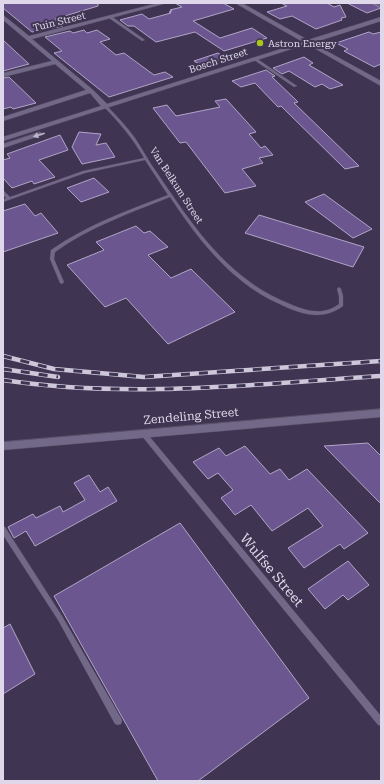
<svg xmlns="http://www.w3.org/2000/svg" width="384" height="784" font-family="'Roboto Serif',serif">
<rect width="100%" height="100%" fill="#3f3552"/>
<path fill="#6b568f" stroke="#b0a5c7" d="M3,3H98V6L55,19L63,26L32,32L3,8Z
M175,3H223L234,9L193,21L220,38L252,28L267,38L224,51L195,32L156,42L134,26H128L120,20L142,14L149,19L171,13L169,12L172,11L170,10L182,7Z
M281,3H327L334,7L340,5L346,17L341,18L342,20L316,29L292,16L280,19L267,12L287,6Z
M347,3H372L381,8L367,13Z
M84,30L87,33L97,30L110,39L100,42L116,55L124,53L154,75L165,72L173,77L109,97L54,53L62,51L45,37L70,31L73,33Z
M369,32L373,34L381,32V64L374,67L344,51L348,49L336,43Z
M3,40L29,64L3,71Z
M218,53L230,61L206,68L194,61Z
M304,57L313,63L309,65L343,85L330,89L322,84L315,87L289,71L282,74L273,68Z
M266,70L275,76L272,77L298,102L294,103L359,166L345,169L281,106L278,107L255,83L241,87L232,81Z
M9,77L36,103L13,109L11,107L3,109V78Z
M226,99L256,132L249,134L261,148L265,146L273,155L259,158L263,163L242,169L256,186L225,193L186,142L180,143L153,108L167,105L176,116L220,107L215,101Z
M79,132L101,134L96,145L106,143L115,157L82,164L72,147Z
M60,135L68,150L39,160L55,177L34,184L32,181L12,188L3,178V160L10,158L7,154Z
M94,178L109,192L81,202L67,188Z
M324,194L372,229L353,238L305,202Z
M25,204L35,216L41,213L58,233L3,252V211Z
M259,215L364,247L353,267L245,233Z
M136,226L144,233L150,231L168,247L148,255L171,278L191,269L235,312L168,344L126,298L105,307L67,265L104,250L96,242Z
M368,443L381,456V504L324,446Z
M245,446L270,474L280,469L289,480L307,469L368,533L344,549L340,544L304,568L288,548L323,526L308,508L272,531L251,505L235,515L221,498L233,490L218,473L208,479L193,462L219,448L226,456Z
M89,475L100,492L108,487L117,501L35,546L26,531L14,538L8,527L33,514L36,518L60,506L63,512L85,500L74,483Z
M180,523L309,698L198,781H158L54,596Z
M348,561L369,585L348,600L343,595L325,609L308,589Z
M10,624L35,674L3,694V628Z"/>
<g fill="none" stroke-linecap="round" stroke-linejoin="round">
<defs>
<path id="service" d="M373,3H376L381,5V7Z
M109,16H111L145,40L142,41L109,18Z
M254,58H256L297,86L294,87L254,60Z
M105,106H107C117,116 127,127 135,138C141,147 146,156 151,164C180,206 208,252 250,282C262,291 276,298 290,304C306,311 324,316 339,304V296L337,289L339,287L341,289L343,296V306C326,319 307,316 288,308C282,305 275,302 269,299C226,276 196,236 170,197C130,213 90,227 55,252L54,259L64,282L62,284L60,283L50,259L51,250C87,225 128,210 168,195L145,160L85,173L3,202V200L6,198L3,195V191H4L10,197L83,171L144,158C133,139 120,123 105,108Z
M141,431H145L381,716V726L378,725L141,435L140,433Z
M3,526L5,527L62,616L121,718L122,721L121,724L118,725L115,724L58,620L3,535Z"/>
<path id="minor" d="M158,3H167L32,39L93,90L107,104L303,42L235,3H242L308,40L381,17V21L312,43L381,81V86L307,44L3,141V137L101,106L90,93L3,121V117L86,90L55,64L3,77V73L52,61L3,20V15L29,36Z
M40,132L43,134L42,135L3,148V144Z
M381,409V417L3,450V442Z"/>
</defs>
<use href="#service" stroke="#5a5169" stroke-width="0.5"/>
<use href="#minor" stroke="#5a5169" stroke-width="1"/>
<use href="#service" fill="#726887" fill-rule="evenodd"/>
<use href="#minor" fill="#726887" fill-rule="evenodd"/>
<defs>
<path id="rail" d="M3,356L54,369L144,377L381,361
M3,369L58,377
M3,380C128,399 256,384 381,376"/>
</defs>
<use href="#rail" stroke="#cdc7da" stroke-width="4.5"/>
<use href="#rail" stroke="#3f3552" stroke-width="3" stroke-dasharray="9" stroke-linecap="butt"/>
</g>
<defs><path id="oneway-solid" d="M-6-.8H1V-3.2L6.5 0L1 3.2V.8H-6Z"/></defs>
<use fill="#beb6cc" href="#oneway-solid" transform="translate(39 135) rotate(162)"/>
<circle fill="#a9c71a" stroke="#3f3552" stroke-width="1.5" cx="260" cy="43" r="4"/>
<g text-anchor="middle" stroke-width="4" stroke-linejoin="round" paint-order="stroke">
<g font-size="10" fill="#ded8ea" stroke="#3f3552">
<text transform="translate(59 21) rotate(-14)" y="4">Tuin Street</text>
<text transform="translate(218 60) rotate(-18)" y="4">Bosch Street</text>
<text transform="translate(177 185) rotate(57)" y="4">Van Belkum Street</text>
</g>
<g font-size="10" fill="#ded8ea" stroke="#3f3552" text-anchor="start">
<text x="268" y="47">Astron Energy</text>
</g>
<g font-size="12" fill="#ded8ea" stroke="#3f3552">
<text transform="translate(191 416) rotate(-5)" y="4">Zendeling Street</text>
</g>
<g font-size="14" fill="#ded8ea" stroke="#3f3552">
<text transform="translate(272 570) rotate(50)" y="5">Wulfse Street</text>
</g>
</g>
<rect width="384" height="784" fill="none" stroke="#ded8ea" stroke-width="8"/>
</svg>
